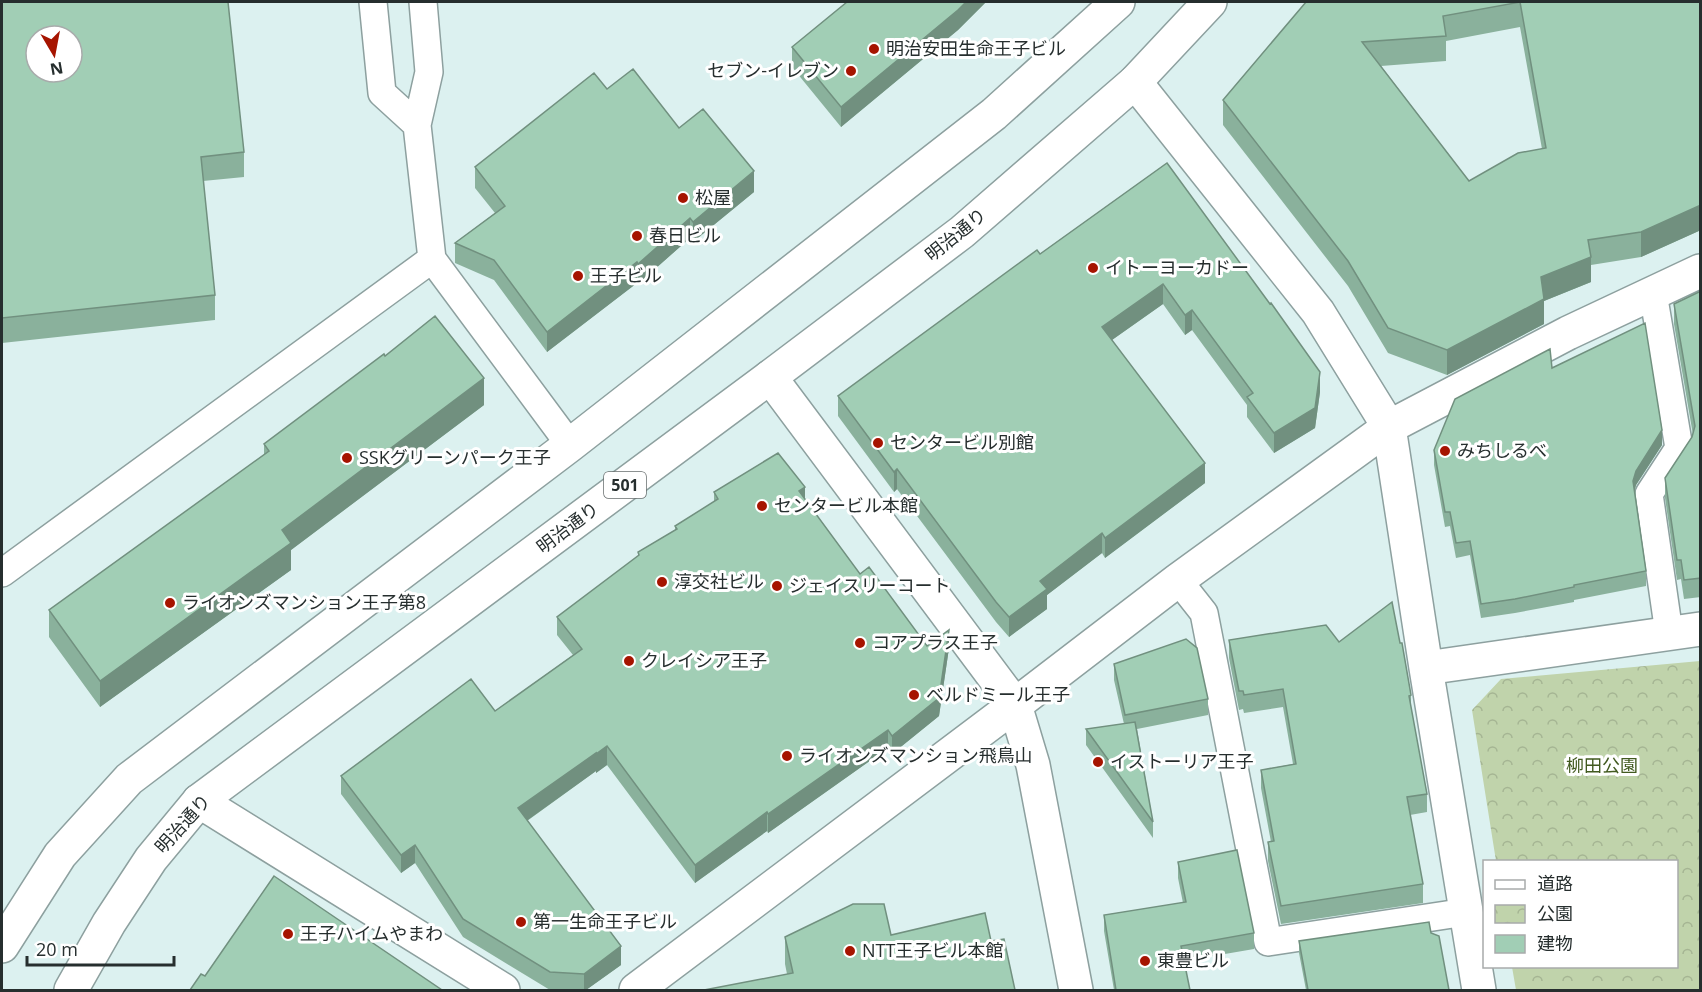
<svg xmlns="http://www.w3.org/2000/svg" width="1702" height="992" font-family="'Open Sans','Noto Sans JP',sans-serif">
<defs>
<pattern id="park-crowns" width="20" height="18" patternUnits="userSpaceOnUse" patternTransform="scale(1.5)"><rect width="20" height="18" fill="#c0d3ab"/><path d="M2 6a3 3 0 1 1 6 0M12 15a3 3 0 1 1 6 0" fill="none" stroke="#a5b593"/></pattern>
</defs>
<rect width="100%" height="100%" fill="#dcf1f0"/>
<path fill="url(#park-crowns)" d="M1700,661V990H1516L1512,967L1676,966V862L1496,861L1472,710L1501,679Z"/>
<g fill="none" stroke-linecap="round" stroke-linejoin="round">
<defs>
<path id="lane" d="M373,2L382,93L417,125
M432,259L570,445
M1653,293L1679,448L1649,494L1669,633
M2,573L432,259L417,125L429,72L423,2
M1178,580L1204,613L1268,942L1466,912"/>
<path id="street" d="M1135,82L1318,312L1389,427L1426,668L1479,990
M770,377L1015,705L1033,765L1076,990
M1426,668L1700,629
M199,801L503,990
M636,990L1015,705L1178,580L1389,427L1568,333L1700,271"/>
<path id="primary" d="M2,946L60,855L129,779L570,445L994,114L1118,2
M71,990L109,923L151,859L199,801L770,377L962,232L1135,82L1210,2"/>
</defs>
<use href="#lane" stroke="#8da09f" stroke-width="30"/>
<use href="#street" stroke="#8da09f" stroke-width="36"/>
<use href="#primary" stroke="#8da09f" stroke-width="36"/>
<use href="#lane" stroke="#fff" stroke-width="27"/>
<use href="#street" stroke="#fff" stroke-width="33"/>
<use href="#primary" stroke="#fff" stroke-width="33"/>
</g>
<path fill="#8ab19c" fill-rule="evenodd" d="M2,2L244,152V177L203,181L215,295V320L2,343Z
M847,2H986L958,30L841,127L792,67V47Z
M1306,2H1701V230L1641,257L1591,265V282L1544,301V324L1447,375L1388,353L1348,286L1223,125V100ZM1520,27L1542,149L1469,181L1381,66L1446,61V41Z
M607,89L679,128L754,192L693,242L690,238L638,284L637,283L547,352L494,280L455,263V243L495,213L475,188V167Z
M1167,163L1320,392L1315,428L1274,453L1247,417V405L1192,330L1185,335L1163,304L1112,340L1205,483L1105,558L1102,553L1047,595V609L1009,637L996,622L897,489L894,492L838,416V396L1040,254Z
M1701,291V597L1684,599L1681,579L1677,580L1665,498V478L1692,437L1693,435L1674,324V304Z
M385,356L484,405L291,550V570L100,707L49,637V610L264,455V444Z
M1552,368L1662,445L1636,485L1635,490L1646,571V586L1574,600V602L1515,613L1481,618L1470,555L1456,558L1450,526L1445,527L1434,465V450Z
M714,492L805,499L860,574L927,646L949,648L939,716L892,754L888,748L768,833L767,831L695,883L607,765L596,773V771L527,821L621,965L586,990H550L463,937L415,863L401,873L341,794V776L495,711L573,655L557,635V617L638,556V552L675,530V526L714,502Z
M1229,640L1339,642L1400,643L1411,695V707L1427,794V812L1410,815L1423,884V903L1281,924L1268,861V842H1271L1261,788V770L1293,764L1283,707L1244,713L1243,709L1239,710L1229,658Z
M1114,664L1208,699V715L1137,729L1153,822V838L1086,745V729L1124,724L1114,680Z
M1178,862L1254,933V949L1184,961L1190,990H1114L1104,931V915L1183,903L1178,878Z
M1431,933L1449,990H1306L1299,953V941Z
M891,935L991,941L787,974L785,964V937Z"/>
<path fill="#71907f" d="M966,2H986L958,30L841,127V107Z
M754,171V192L693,242V222Z
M1701,205V230L1641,257V232Z
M690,218V238L638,284V264Z
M1591,257V282L1544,301V324L1447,375V350L1541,277Z
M637,262V283L547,352V332Z
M1163,284V304L1102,347V327Z
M1192,310V330L1185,335V315Z
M1320,372V392L1315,428L1274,453V433Z
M484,378V405L291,550V570L100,707V681L282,530Z
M1662,430V445L1636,485L1633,495V481L1636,471Z
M1205,463V483L1105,558V538Z
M897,469V489L894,492V472Z
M805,487V505L799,491Z
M1102,533V553L1047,595V609L1009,637V617L1040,581Z
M949,630V648L939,716L892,754V736Z
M888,730V748L768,833V814Z
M607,746V765L596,773V754Z
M596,753V771L518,827V808Z
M767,812V831L695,883V865Z
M415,845V863L401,873V855Z
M621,946V965L586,990H584V974Z"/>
<path fill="#a1ceb5" stroke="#71907f" stroke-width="1.5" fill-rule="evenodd" d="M2,2H228L244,152L201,157L215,295L2,318ZM36,36H72V72H36Z
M847,2H966L958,10L841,107L792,47Z
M1306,2H1701V205L1641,232L1588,240L1591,257L1541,277L1544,299L1447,350L1388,328L1348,261L1223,100ZM1520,2L1546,148L1518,153L1469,181L1362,42L1446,36L1443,16Z
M633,69L679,128L703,109L754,171L693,222L690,218L638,264L637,262L547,332L494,260L455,243L505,206L475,167L594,73L607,89Z
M1167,163L1270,304L1271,303L1320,372L1315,408L1274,433L1247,397L1253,393L1192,310L1185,315L1163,284L1102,327L1205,463L1105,538L1102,533L1040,581L1047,589L1009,617L996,602L897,469L894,472L838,396L1037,250L1040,254Z
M1701,291V578L1684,580L1681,560H1677L1665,478L1692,437L1695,426L1674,304Z
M435,316L484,378L282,530L291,543L100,681L49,610L269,451L264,444L384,354L385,356Z
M1645,323L1662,430L1636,471L1633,481L1646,571L1574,585V587L1515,599L1481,604L1470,541L1456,543L1450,512H1445L1434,450L1455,399L1550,349L1552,368Z
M778,453L805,487L799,491L860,574L869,567L927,646L949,630L939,698L892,736L888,730L768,814L767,812L695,865L607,746L596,754V753L518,808L621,946L584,974L550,972L463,919L415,845L401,855L341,776L471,679L495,711L582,649L557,617L639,555L638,552L677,529L675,526L718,499L714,492Z
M1392,602L1400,643H1402L1411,695L1409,696L1427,794L1407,797L1423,884L1281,906L1268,842L1274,841L1261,770L1296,764L1283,689L1244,695L1243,691H1239L1229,640L1326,625L1339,642Z
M1186,639L1197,648L1208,699L1125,715L1114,664Z
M1135,722L1153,822L1086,729Z
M1237,850L1254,933L1181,946L1190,990H1116L1104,915L1186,902L1178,862Z
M274,876L442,990H190L201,974L205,976Z
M853,904H884L891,935L985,913L991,941L1004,939L1015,990H704L793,973L785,937Z
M1429,922L1431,933L1439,936L1449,990H1308L1299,941Z"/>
<g fill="#a61400" stroke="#fff" stroke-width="2">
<circle cx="874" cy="49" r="6"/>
<circle cx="851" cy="71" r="6"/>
<circle cx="683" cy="198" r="6"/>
<circle cx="637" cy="236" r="6"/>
<circle cx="1093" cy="268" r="6"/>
<circle cx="578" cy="276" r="6"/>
<circle cx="878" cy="443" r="6"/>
<circle cx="1445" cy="451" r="6"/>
<circle cx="347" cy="458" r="6"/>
<circle cx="762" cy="506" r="6"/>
<circle cx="662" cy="582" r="6"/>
<circle cx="777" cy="586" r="6"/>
<circle cx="170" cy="603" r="6"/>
<circle cx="860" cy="643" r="6"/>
<circle cx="629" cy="661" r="6"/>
<circle cx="914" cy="695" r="6"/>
<circle cx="787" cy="756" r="6"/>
<circle cx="1098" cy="762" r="6"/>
<circle cx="521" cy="922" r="6"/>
<circle cx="288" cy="934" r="6"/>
<circle cx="850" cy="951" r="6"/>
<circle cx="1145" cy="961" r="6"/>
</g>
<g text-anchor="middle" stroke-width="6" stroke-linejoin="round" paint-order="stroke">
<rect fill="#fff" stroke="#676d6d" stroke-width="1.5" x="604" y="472" width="42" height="26" rx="4.5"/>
<g font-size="16" font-weight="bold" fill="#262e2e">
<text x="625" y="491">501</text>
</g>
<g font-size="18" fill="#262e2e" stroke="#fff" text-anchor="start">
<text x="886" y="55">明治安田生命王子ビル</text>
<text x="839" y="77" text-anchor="end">セブン-イレブン</text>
<text x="695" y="204">松屋</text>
<text x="649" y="242">春日ビル</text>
<text x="1105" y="274">イトーヨーカドー</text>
<text x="590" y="282">王子ビル</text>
<text x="890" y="449">センタービル別館</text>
<text x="1457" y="457">みちしるべ</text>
<text x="359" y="464">SSKグリーンパーク王子</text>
<text x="774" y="512">センタービル本館</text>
<text x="674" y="588">淳交社ビル</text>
<text x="789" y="592">ジェイスリーコート</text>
<text x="182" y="609">ライオンズマンション王子第8</text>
<text x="872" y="649">コアプラス王子</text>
<text x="641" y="667">クレイシア王子</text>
<text x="926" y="701">ベルドミール王子</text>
<text x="799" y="762">ライオンズマンション飛鳥山</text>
<text x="1110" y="768">イストーリア王子</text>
<text x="533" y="928">第一生命王子ビル</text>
<text x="300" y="940">王子ハイムやまわ</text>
<text x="862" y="957">NTT王子ビル本館</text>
<text x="1157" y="967">東豊ビル</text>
</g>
<g font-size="18" fill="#262e2e" stroke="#fff">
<text transform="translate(956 235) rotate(-39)" y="6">明治通り</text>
<text transform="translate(568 528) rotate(-37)" y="6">明治通り</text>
<text transform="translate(183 824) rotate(-48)" y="6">明治通り</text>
</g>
<g font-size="18" fill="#425a20" stroke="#fff">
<text x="1602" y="772">柳田公園</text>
</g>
</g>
<rect width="1702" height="992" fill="none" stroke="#262e2e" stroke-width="6"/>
<rect x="1483" y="860" width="195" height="108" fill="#ffffff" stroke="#a8abab" stroke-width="1.5"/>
<rect x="1495" y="880" width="30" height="9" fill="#ffffff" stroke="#a8abab" stroke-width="1.5"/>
<text x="1537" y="890" font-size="18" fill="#262e2e">道路</text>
<rect x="1495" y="905" width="30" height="18" fill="url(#park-crowns)" stroke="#a8abab" stroke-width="1.5"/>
<text x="1537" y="920" font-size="18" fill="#262e2e">公園</text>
<rect x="1495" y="935" width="30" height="18" fill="#a1ceb5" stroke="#a8abab" stroke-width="1.5"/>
<text x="1537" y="950" font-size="18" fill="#262e2e">建物</text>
<g transform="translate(54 54) rotate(170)"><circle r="28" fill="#ffffff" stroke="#a8abab" stroke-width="1.5"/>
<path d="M0-4.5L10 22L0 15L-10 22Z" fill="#a61400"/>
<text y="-9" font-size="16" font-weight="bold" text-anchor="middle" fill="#262e2e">N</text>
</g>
<path d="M27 956v9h147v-9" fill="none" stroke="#262e2e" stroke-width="3"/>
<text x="36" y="956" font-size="18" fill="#262e2e" stroke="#ffffff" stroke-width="4.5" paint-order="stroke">20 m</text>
</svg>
